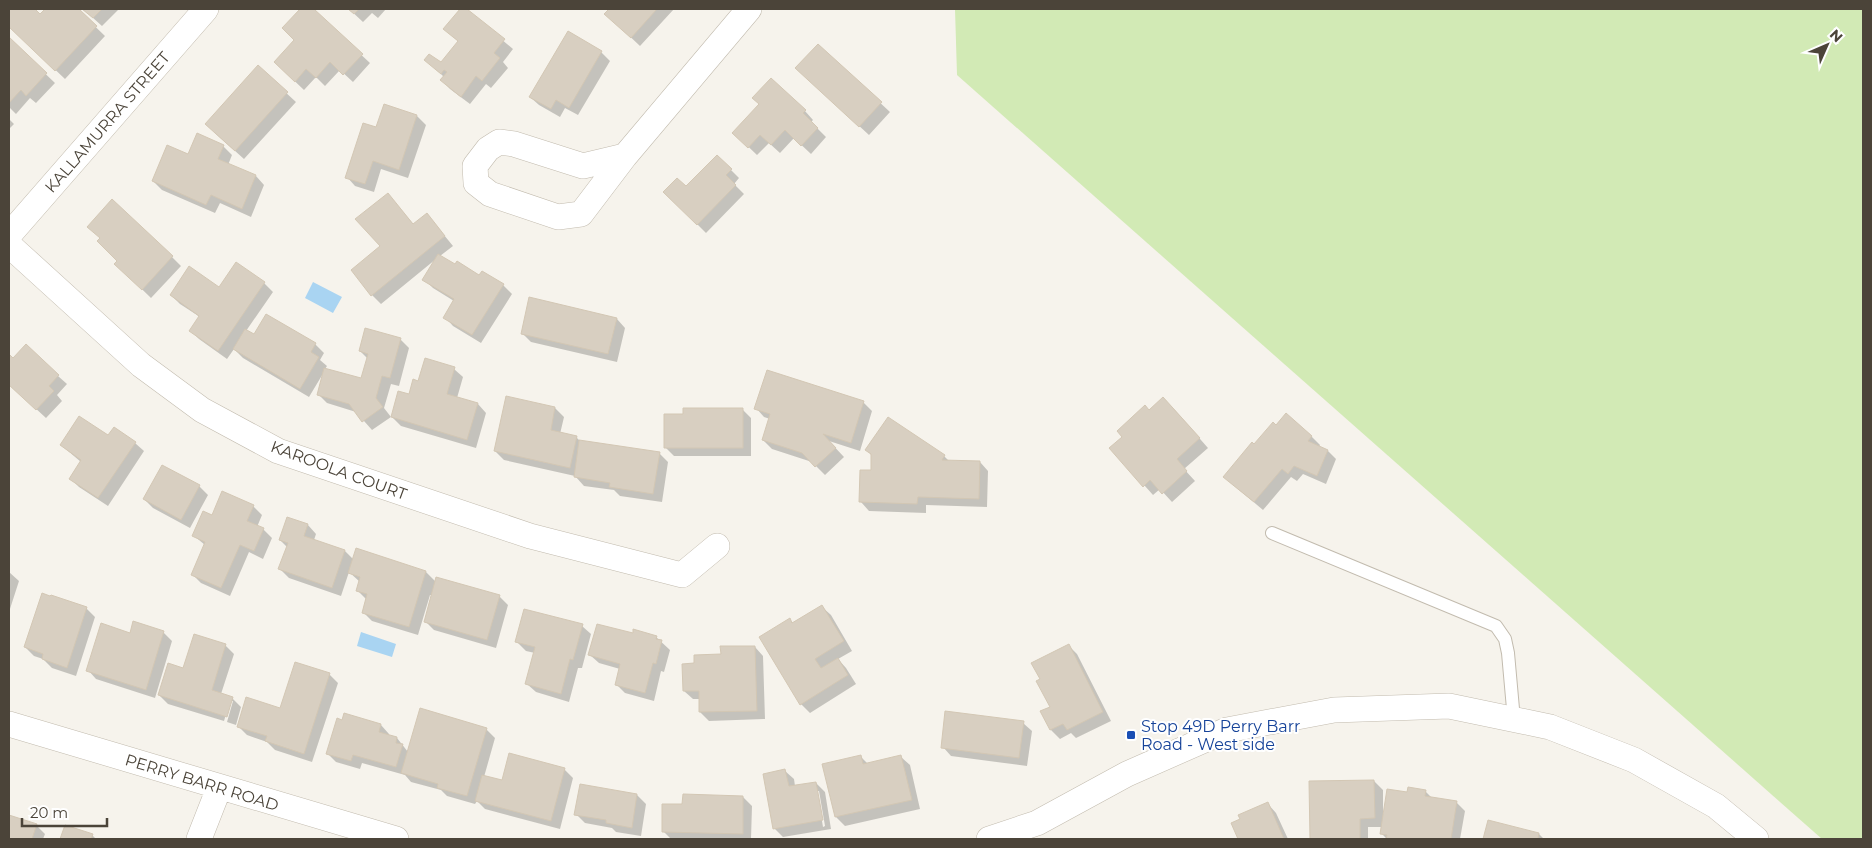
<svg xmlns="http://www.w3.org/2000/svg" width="1872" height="848" font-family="Montserrat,sans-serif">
<rect width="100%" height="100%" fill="#f6f3ec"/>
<path fill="#d2eab5" d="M955,9H1863V839H1822L957,75Z"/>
<path fill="#a9d4f2" d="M313,282L342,297L333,313L305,298Z
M361,632L396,644L392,657L357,646Z"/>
<path fill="#0003" fill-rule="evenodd" d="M9,9H33L41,15L47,9H68L70,11L72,9H77L105,36L65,79L9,26Z
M83,9H119L102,26Z
M301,9H312L370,63L353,82L340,70L325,86L316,77L304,90L284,71L296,40L284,28Z
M349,9H386L378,18L372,13L363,22Z
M461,9H465L513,49L503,62L508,68L491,88L486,84L470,104L450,89L442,80L444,77L426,60L441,64L459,42L445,29Z
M611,9H674L640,46L606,14Z
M9,39L55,83L36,103L30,98L16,114L9,107Z
M818,45L890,112L869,135L806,77Z
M601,52L610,61L578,115L565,108L560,117L539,105L530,97Z
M258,67L296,102L244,159L215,133Z
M385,105L417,116L426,125L408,178L381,169L374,192L355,186L347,177L377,128Z
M805,111L813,120L811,122L826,137L811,154L794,138L780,153L769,143L757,155L734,133Z
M9,119L14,124L9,129Z
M223,146L232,155L228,165L256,176L264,185L251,217L220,203L215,213L162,190L153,181L189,156Z
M717,156L739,178L734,184L744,194L706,233L665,192L686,188Z
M388,195L414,225L427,215L435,224L453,246L440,256L456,266L503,285L512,294L481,343L453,326L445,317L454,301L433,288L424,279L436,259L381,304L372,295L382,247Z
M172,257L181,266L151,298L116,264L119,261Z
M237,264L264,283L273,292L246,331L254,336L315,344L324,353L320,360L327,366L325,369L362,379L368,359L360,351L366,330L401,340L409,348L399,386L391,384L384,408L391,417L372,430L356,412L327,403L318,394L324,372L309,397L243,358L234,349L227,359L199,339L191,331L200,317L180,304L171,295L220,289Z
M617,319L625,328L617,362L531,342L522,333Z
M9,356L13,360L58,376L67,384L57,395L62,401L46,418L9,384Z
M454,369L463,377L457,398L478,404L486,413L476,448L401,426L392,417L419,383Z
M507,398L555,408L564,417L560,434L576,437L580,441L659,453L668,462L662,502L620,496L614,490L584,486L575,476L504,460L495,451Z
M863,402L872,411L860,451L829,441L844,457L825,475L812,462L772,449L763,440L770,419L764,417L756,408Z
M1172,407L1208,448L1184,469L1195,481L1172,502L1160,489L1153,495L1111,448L1150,411Z
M742,409L751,418V456H674L666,448Z
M1286,415L1312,437L1320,445L1319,447L1328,451L1336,459L1326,484L1303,474L1297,481L1291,477L1263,510L1224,477Z
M109,437L135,443L144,451L108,506L79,487L70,478L81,462L61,445Z
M867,450L944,456L949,461L980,462L988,471L987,507L926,505V513L869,511L861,502L872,471V456Z
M199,486L208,495L190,528L153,508L144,499Z
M253,506L262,515L257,527L263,529L272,538L263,559L249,552L230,596L201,583L192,574L205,545L193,535L212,516Z
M308,525L316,534L314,540L345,551L354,560L357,550L426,572L436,582L499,596L508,605L496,648L434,630L425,621L433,595H430L418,635L372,621L363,612L366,599L357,590L360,582L349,572L341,596L289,578L280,569L287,547L280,540Z
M9,572L19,581L9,612Z
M822,607L831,615L852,651L838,659L846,668L856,684L810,713L801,704L790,620L794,624Z
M86,608L95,617L76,676L52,668L43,659L34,656L25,647Z
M582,626L591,634L582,668H578L569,702L536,692L527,684L535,653L526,651L517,642Z
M163,632L172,641L155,698L96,679L88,670L131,634Z
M634,635L656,637L670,650L664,672L661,671L654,701L625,693L616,684L620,669L599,663L590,655Z
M225,645L234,654L221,694L232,698L241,707L236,725L227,722L233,701H230L224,721L168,704L159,695Z
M1068,645L1077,654L1111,721L1076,738L1071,733L1060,739L1051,730L1042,712L1051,707Z
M755,647L763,656L765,719L709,721L700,712V699H693L684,691L696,664Z
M329,674L338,683L312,762L275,750L267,742L247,735L238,726L280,709Z
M1023,723L1032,731L1027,766L951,756L943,747Z
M381,725L389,734V736L397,738L408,752L486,729L495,738L484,777L503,782L564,769L573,778L560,829L485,809L477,801L475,804L447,796L441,790L411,782L405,775L362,763L360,769L336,762L328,754Z
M860,756L868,764L901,757L910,765L920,809L845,826L836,817Z
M785,771L794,779L795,786L816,783L825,792L831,829L783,837L774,828ZM817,791H819L825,826L823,827Z
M1374,781L1383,790V816L1408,794L1425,791L1433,799L1456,802L1465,811L1460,839H1387L1382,834L1383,827H1368V839H1311L1310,783Z
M581,786L637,795L646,804L641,836L616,832L612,828L585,823L576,814Z
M743,797L752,806L751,839H671L663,831Z
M1268,804L1276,813L1288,839H1240L1233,824Z
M9,814L13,818L36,825L45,834L43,839H9Z
M1488,822L1539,834L1544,839H1484Z
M65,826L92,835L96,839H61Z"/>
<path fill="#d8cfc1" stroke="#d3c7b4" d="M9,9H35L40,14L45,9H79L97,26L55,71L9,27Z
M82,9H102L93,18Z
M300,9H314L363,54L343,75L330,62L316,78L306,69L295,82L274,62L294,40L282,28Z
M348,9H359L354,14Z
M460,9H467L505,39L494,53L500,58L482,81L476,76L461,97L440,80L447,72L444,70L441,74L424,60L429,54L441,62L458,41L443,29Z
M609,9H657L631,38L604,14Z
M568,31L602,51L569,108L556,100L551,109L529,97Z
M9,37L47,73L26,96L21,90L9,103Z
M818,44L882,102L859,127L795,68Z
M258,65L288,92L235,151L205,124Z
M771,78L806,110L803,113L818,128L801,146L785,130L771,145L760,135L748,148L732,133L759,104L752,98Z
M384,104L417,115L399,170L373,161L365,184L345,178L363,123L376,127Z
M197,133L224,145L218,159L256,175L242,209L211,195L206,205L152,181L167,145L188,154Z
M717,155L732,169L726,175L736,185L697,225L663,192L677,178L686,186Z
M388,193L413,224L427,213L445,236L371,296L351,270L380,246L355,219Z
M112,199L173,256L142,290L114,264L117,261L97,241L100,238L87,227Z
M438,254L455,264L457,261L479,275L482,271L504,284L472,335L443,318L454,299L422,280Z
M236,262L265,282L218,351L189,331L199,316L170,295L189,266L219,287Z
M529,297L617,318L608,354L521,334Z
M266,314L316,343L311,352L319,357L300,389L233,349L245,329L254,334Z
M365,328L401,338L390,378L382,376L376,398L383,407L362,422L349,404L317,395L324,368L361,378L368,354L359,351Z
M26,344L59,375L49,386L54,391L36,410L9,385V354L13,358Z
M425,358L455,367L447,394L478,403L467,440L391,417L398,391L409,394L413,379L418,381Z
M767,370L864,401L851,443L823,434L836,448L815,467L802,453L762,440L770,414L754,409Z
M506,396L555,407L551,430L577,436L570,468L494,451Z
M1163,397L1200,438L1177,459L1187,471L1162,494L1150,480L1143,487L1109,448L1122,437L1117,431L1145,405L1149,410Z
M683,408H743V448H664V414H683Z
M1286,413L1312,436L1308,441L1328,450L1317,476L1294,466L1288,474L1282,469L1254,502L1223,477L1252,442L1254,444L1273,422L1276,425Z
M79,416L108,435L114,427L136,442L98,498L69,479L81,460L60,445Z
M888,417L945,455L942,460L980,461L979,499L918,497L917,504L859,502L860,470H871V454L865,450Z
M579,440L660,452L653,494L609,487L610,483L574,477Z
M162,465L200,485L181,520L143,499Z
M222,491L254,505L247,521L264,528L254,551L240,545L221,588L191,575L205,542L192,536L203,511L212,515Z
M287,517L308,524L304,536L345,550L332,588L278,569L288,543L279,540Z
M356,548L426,571L409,627L362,613L367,594L356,591L360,577L348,573Z
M436,577L500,595L487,640L424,622Z
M42,593L50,596L51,595L87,607L67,668L42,659L43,654L24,647Z
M822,605L844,641L815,659L821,668L838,658L848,675L800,705L759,637L790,618L792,623Z
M524,609L583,624L573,660L570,659L561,694L525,684L535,647L515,642Z
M133,621L164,631L146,690L86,671L101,623L130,633Z
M597,624L633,633V629L657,636L656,639L662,640L656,664L653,663L645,693L615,685L620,664L588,655Z
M194,634L226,644L212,690L233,697L227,717L158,695L168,663L183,668Z
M1069,644L1103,712L1067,730L1063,724L1050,730L1040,711L1050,707L1036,681L1040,679L1031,663Z
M720,646H755L757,711L699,712V691H683L682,664L694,663V655L721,654Z
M295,662L330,673L304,754L265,741L267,736L237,727L246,697L280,708Z
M420,708L487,728L467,796L437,788L438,784L401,773Z
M945,711L1024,721L1019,758L941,748Z
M344,713L381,724L379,732L397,737L396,743L403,744L396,767L353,755L351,761L326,754L337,718L342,720Z
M509,753L565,768L551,821L475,801L482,775L502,780Z
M861,755L863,764L901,755L912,800L835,817L822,764Z
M785,769L789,786L816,782L823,820L773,829L763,774Z
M1374,780L1375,818L1360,819V839H1310L1309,781Z
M580,784L637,794L632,828L606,823V820L574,815Z
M1408,787L1426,790L1425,796L1457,801L1451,839H1386L1387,835L1380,834L1387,789L1407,792Z
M683,794L743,796V834L662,832V804H682Z
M1268,802L1284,839H1238L1231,823L1240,819L1238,815Z
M9,815L37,824L32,839H9Z
M1488,820L1539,833L1538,839H1483Z
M65,825L93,834L91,839H60Z"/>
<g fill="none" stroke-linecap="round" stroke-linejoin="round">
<defs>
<path id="service" d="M1272,533L1496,626L1505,639L1508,653L1514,720"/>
<path id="minor" d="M625,156L583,166L514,144L499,142L488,149L475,166L476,183L490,194L558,217L581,214L625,156L749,9
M9,235L206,9
M9,245L141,365L202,410L278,451L530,536L682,575L717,546
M9,724L396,839
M199,839L219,788
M989,839L1037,823L1127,774L1227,730L1334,710L1449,706L1550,727L1634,760L1716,806L1756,839"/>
</defs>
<use href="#service" stroke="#c2bbae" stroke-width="14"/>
<use href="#minor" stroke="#c2bbae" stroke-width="26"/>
<use href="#service" stroke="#fff" stroke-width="12"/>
<use href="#minor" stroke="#fff" stroke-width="25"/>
</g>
<rect fill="#1a4fb4" stroke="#fff" stroke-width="2" x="1126" y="730" width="10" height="10" rx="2.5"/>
<g text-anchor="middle" stroke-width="4" stroke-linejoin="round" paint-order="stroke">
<g font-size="16" fill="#4b4439" stroke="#fff">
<text transform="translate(107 122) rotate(-49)" y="6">KALLAMURRA STREET</text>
<text transform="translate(339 470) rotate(20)" y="6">KAROOLA COURT</text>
<text transform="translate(202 782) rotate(17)" y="6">PERRY BARR ROAD</text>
</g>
<g font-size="16" fill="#164399" stroke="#fff" text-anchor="start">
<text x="1141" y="732">Stop 49D Perry Barr<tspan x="1141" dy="18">Road - West side</tspan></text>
</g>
</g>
<rect width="1872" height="848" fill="none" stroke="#4b4439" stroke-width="20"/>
<g transform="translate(1827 45) rotate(45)" stroke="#ffffff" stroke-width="4" paint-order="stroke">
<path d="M0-4L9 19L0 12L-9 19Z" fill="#4b4439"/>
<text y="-8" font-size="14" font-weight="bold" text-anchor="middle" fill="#4b4439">N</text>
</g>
<path d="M22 818v8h85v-8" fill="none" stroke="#4b4439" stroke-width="2.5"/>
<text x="30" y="818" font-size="15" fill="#4b4439" stroke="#ffffff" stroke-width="4" paint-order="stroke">20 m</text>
</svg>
